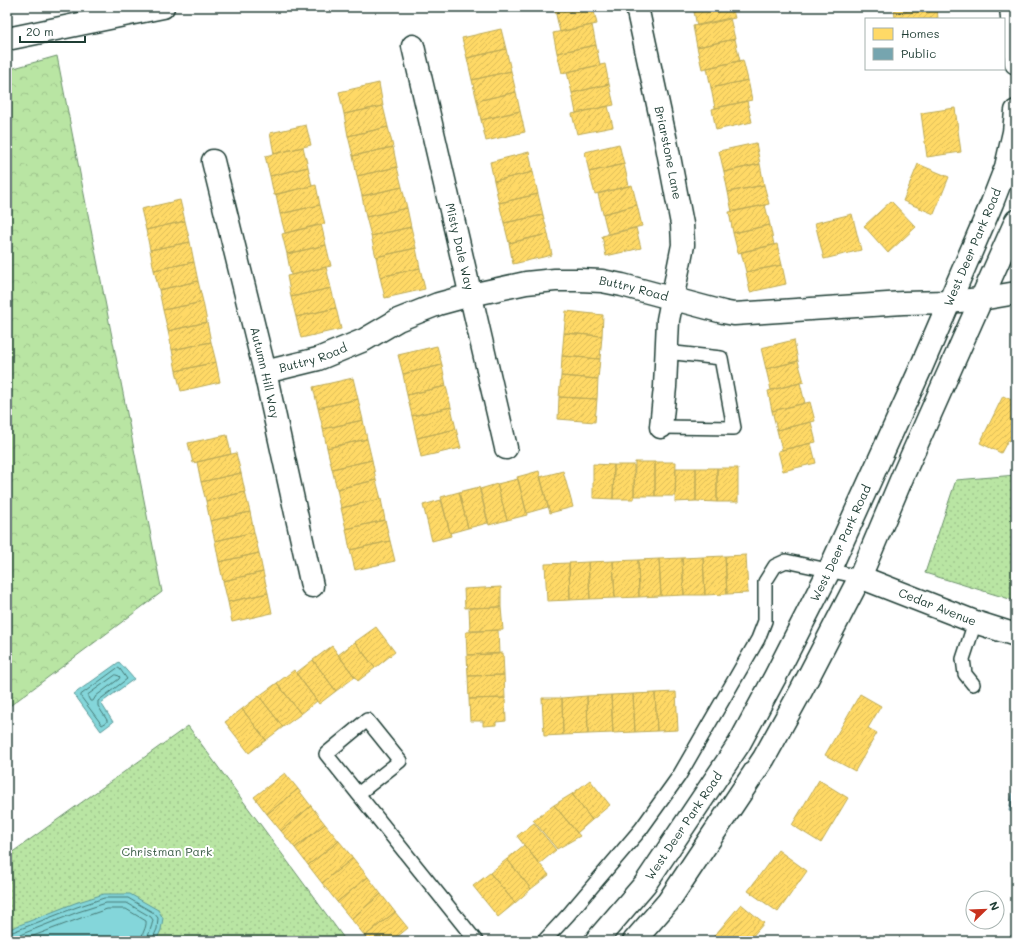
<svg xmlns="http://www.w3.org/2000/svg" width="1023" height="948" font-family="Mali,sans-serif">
<defs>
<pattern id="forest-crowns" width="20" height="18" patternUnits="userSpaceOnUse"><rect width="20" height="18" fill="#b9e5a3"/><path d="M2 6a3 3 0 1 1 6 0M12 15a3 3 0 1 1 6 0" fill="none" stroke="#9fc58d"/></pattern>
<pattern id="park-dots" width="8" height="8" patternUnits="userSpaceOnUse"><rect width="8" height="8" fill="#b9e5a3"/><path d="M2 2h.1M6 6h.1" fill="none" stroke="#9fc58d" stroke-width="1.8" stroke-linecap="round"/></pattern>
<pattern id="homes-hatch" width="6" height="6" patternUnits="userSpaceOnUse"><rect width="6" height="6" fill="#ffd966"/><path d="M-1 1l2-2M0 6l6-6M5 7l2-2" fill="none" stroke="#dabb59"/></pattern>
<pattern id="public-hatch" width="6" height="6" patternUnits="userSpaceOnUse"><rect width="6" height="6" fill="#76a5af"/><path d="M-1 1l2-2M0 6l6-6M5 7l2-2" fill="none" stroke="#60888f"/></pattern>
</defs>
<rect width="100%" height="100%" fill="#fff"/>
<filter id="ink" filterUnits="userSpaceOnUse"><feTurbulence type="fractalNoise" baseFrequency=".025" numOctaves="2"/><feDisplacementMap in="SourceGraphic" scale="8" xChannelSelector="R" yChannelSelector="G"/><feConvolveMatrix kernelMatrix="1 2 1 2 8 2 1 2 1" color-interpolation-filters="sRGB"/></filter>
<g filter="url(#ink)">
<path fill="url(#forest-crowns)" stroke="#6c916c" d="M57,56L162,592L7,708V70Z"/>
<path fill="url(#park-dots)" stroke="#6c916c" d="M1016,475V601L925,573L956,480Z
M188,726L346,941H7V856Z"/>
<path fill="#84d6da" stroke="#5c9998" d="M119,662L134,679L101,703L113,722L101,731L74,694Z
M104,894H130L158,910L163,918L161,930L156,941H7V930L75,903Z"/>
<path fill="url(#homes-hatch)" stroke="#bcaa57" d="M570,7H593L597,24L560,32L555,10Z
M693,7H732L735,18L697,26Z
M894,7H937L938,19H895Z
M730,18L735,39L697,47L693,26Z
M592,25L596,45L557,53L553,33Z
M501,29L506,49L467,58L462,38Z
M735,39L740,61L702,69L697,47Z
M596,45L600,65L562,73L557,53Z
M506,49L511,71L472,80L467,58Z
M743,60L748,80L711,88L707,68Z
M605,64L609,84L572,93L567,72Z
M511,71L516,92L477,101L472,80Z
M748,80L752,100L715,108L711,88Z
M379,83L383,106L344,114L339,92Z
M609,84L614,105L576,113L572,93Z
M516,92L520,111L481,120L477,101Z
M747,101L752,122L716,130L712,109Z
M383,106L388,127L348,136L344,114Z
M608,106L613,127L577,134L572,114Z
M955,108L961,152L927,157L921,113Z
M520,111L525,132L486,141L481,120Z
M306,125L311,145L274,154L270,133Z
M388,127L393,147L353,156L348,136Z
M756,143L760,164L724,172L719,151Z
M619,144L624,164L589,172L585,152Z
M303,147L308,167L270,176L265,156Z
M393,147L397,167L357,176L353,156Z
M529,152L533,172L494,181L490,162Z
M624,164L629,186L595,194L589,172Z
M760,164L764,185L728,192L724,172Z
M918,164L949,177L934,214L903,201Z
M308,167L312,186L274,195L270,176Z
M397,167L402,187L362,196L357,176Z
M533,172L538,194L499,203L494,181Z
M316,185L320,205L280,214L276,194Z
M632,185L637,205L603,214L598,194Z
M764,185L769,204L732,212L728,192Z
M402,187L407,208L366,217L362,196Z
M538,194L543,215L504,223L499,203Z
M180,200L185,221L146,230L141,209Z
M891,201L916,227L888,253L864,226Z
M320,205L325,224L285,233L280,214Z
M637,205L642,226L608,234L603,214Z
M765,205L770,225L733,233L729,212Z
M407,208L411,227L371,236L366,217Z
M852,214L861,250L824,259L815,223Z
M543,215L548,234L509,243L504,223Z
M185,221L190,242L150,250L146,230Z
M321,224L326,245L287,254L282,234Z
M770,225L774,245L738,253L733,233Z
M411,227L416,248L376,257L371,236Z
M636,228L641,248L606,256L602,236Z
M548,234L552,255L513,264L509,243Z
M190,242L194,262L154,270L150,250Z
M777,244L782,265L746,272L741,252Z
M326,245L331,266L291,275L287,254Z
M416,248L420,268L380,277L376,257Z
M194,262L198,281L159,290L154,270Z
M782,265L786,284L750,292L746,272Z
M326,267L331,288L291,297L287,276Z
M420,268L425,289L385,298L380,277Z
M198,281L203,302L163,310L159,290Z
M331,288L336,308L296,317L291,297Z
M203,302L207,322L168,331L163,310Z
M336,308L341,329L301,338L296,317Z
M566,311L603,315L602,336L564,333Z
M207,322L211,342L172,350L168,331Z
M564,333L602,336L600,359L562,356Z
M794,340L798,361L766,369L761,348Z
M211,342L216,362L176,371L172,350Z
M437,346L442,365L403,374L398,355Z
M562,356L600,359L598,379L561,376Z
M798,361L804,382L771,390L766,369Z
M216,362L220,382L181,391L176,371Z
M1016,364V379L1012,378Z
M442,365L446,386L407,395L403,374Z
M561,376L598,379L597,399L559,397Z
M353,378L358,399L318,408L313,387Z
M800,383L805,403L772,411L768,391Z
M446,386L451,407L412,416L407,395Z
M1003,396L1016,402V444L1008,440L1001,453L980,443Z
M559,397L597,399L595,422L558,419Z
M358,399L363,420L323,429L318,408Z
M810,402L815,421L777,430L772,411Z
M451,407L456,429L417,438L412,416Z
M363,420L367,439L327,448L323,429Z
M811,422L816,442L782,450L777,430Z
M456,429L461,448L421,457L417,438Z
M227,435L231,454L193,463L188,443Z
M367,439L372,460L332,469L327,448Z
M811,443L816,463L783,471L778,451Z
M236,453L241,473L201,482L197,462Z
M372,460L376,480L337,489L332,469Z
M635,462H655V496H634Z
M655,462H676L675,496H655Z
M593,464L614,465L613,499L593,498Z
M614,465H634V499H613Z
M676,468H696V501L675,502Z
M696,468H717V502L696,501Z
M717,468H738V502H717Z
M539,471L548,507L527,513L517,477Z
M563,471L573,507L550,513L540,477Z
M241,473L245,492L206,501L201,482Z
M518,479L527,515L507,520L497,484Z
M376,480L381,499L341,508L337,489Z
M497,484L507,520L489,525L480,489Z
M479,487L488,523L468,528L459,492Z
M245,492L250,512L210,521L206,501Z
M459,492L468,528L450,533L441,497Z
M381,499L385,520L346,529L341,508Z
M441,500L451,536L432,541L423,505Z
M250,512L254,532L215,541L210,521Z
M385,520L390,541L350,550L346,529Z
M254,532L259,553L219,562L215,541Z
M390,541L395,561L355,570L350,550Z
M259,553L263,572L223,581L219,562Z
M746,555L748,593L727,594L725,556Z
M725,556L727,594L705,595L703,557Z
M703,557L705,595H684L682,558Z
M682,558L684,595L661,596L659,559Z
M659,559L661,596L639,597L638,560Z
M638,560L639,597L615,598L613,561Z
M613,561L615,598L590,599L588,562Z
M588,562L590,599L570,600L569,563Z
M569,563L570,600L547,601L545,564Z
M263,572L268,593L228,602L223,581Z
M501,587V607L465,608L464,589Z
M268,593L272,613L232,622L228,602Z
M501,607L503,630L470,631L469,608Z
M376,627L395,652L375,668L355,642Z
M498,630L499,654L467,655L466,632Z
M355,642L375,668L358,681L338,655Z
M332,646L355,677L336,691L313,660Z
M503,653L504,675L468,676L467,655Z
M313,660L336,691L319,704L296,673Z
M294,670L317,701L301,714L277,683Z
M504,675L505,698L469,699L468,676Z
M277,683L301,714L283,727L259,696Z
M676,692L678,730L657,731L655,693Z
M655,693L657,731L635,732L633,694Z
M633,694L635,732L613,733L611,695Z
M860,694L881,706L868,728L877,733L855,771L825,755Z
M611,695L613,733L588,734L587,696Z
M259,696L283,727L266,740L242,709Z
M587,696L588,734L563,735L562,698Z
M505,698L506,721L496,722V725L483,726V721H470L469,699Z
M542,698H562L563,735L544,736Z
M242,709L266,740L249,753L225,722Z
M285,773L298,789L267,814L254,797Z
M590,780L610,805L592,820L572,794Z
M819,780L848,798L821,843L792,825Z
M298,789L311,806L281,831L267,814Z
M572,794L592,820L577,833L554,805Z
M554,805L580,836L557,849L533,820Z
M311,806L325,824L295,848L281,831Z
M534,823L556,850L539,864L517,836Z
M325,824L339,841L308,865L295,848Z
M339,841L353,858L322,883L308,865Z
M524,845L549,875L531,889L507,859Z
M778,850L807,871L778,912L748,891Z
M353,858L368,877L337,902L322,883Z
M507,859L531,889L515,903L490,873Z
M490,873L515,903L498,917L473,886Z
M368,877L381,894L351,919L337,902Z
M381,894L395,912L365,936L351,919Z
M741,904L764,923L752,937L757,941H710Z
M395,912L408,928L392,941H369L365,936Z"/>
<path fill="url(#public-hatch)" stroke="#5c868a" d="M1015,778H1016V813L1009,811Z"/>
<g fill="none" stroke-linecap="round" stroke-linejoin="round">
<path stroke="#477a76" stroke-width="1" d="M118,668L120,669L127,679L98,701V706L107,720V722L102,725L81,697V695Z
M116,675L119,676L120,677L119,679L96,696L93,701H90L88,697V695Z
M7,933H10L77,907L104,898H128L154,913L158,918L157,929L153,938L152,941
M7,938H12L78,912L106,903H127L151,917L153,920C152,927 148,934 147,941
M20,941L81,918L107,909H126L146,921C147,928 141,934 141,941"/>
<defs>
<path id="lane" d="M661,427L734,428L721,358L666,352
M973,684L965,674L963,659L975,622
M358,794L400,761L367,720L326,754L476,941
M544,941L568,915L641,829L679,776L758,639L765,621V582L775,566L786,561L860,577"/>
<g id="street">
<path id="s1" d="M637,7L667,146L682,224L683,245L668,320L665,387L661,427"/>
<path id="s2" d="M413,46L506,448"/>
<path id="s3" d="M213,161L265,372L312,586"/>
<path id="s4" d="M265,372L318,359L364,340L398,320L438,304L471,295L526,283L555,280H579L602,281L622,285L723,312L734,314L903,303L948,302L981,299L1016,293"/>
<path id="s5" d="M860,577L975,622L1016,635"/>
</g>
<g id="secondary">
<path d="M1011,7L1016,63"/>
<path d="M7,39L163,7"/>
<path id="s6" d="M596,941L645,884L739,744L775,677L829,571L920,370L992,203L1006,167L1014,132L1016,111"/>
<path d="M634,941L668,902L764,758L801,691L860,577L904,473L1016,221"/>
</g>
</defs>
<use href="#lane" stroke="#1f3d34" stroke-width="16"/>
<use href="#street" stroke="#1f3d34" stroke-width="25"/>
<use href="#secondary" stroke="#1f3d34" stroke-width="25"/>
<use href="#lane" stroke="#fff" stroke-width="13"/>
<use href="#street" stroke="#fff" stroke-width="22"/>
<use href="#secondary" stroke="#fff" stroke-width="22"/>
</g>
</g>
<g text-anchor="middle" stroke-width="4" stroke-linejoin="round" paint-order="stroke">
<g font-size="12" fill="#1f3d34" stroke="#fff">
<text dy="4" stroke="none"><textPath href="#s1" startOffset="149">Briarstone Lane</textPath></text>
<text dy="4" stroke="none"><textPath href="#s2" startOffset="206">Misty Dale Way</textPath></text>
<text dy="4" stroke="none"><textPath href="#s6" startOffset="793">West Deer Park Road</textPath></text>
<text dy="4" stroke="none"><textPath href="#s4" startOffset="386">Buttry Road</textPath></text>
<text dy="4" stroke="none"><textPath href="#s4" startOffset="50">Buttry Road</textPath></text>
<text dy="4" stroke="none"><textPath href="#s3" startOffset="218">Autumn Hill Way</textPath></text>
<text dy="4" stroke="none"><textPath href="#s6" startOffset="469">West Deer Park Road</textPath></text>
<text dy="4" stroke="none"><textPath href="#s5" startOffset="83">Cedar Avenue</textPath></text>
<text dy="4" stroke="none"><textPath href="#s6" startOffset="145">West Deer Park Road</textPath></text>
</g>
<g font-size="12" fill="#3e5f4a" stroke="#fff">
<text x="167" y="856">Christman Park</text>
</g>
</g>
<rect width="1023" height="948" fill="none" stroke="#fff" stroke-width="24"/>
<rect x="12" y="12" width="999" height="924" fill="none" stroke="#1f3d34" stroke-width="1.5" filter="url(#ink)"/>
<rect x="865" y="18" width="140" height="52" fill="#ffffff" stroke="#a5b1ae"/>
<rect x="873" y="28" width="20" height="12" fill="#ffd966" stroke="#a5b1ae"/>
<text x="901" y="38" font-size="12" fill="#1f3d34">Homes</text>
<rect x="873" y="48" width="20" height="12" fill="#76a5af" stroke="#a5b1ae"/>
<text x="901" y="58" font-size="12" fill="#1f3d34">Public</text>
<g transform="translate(985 910) rotate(67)"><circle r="19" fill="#ffffff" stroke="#a5b1ae"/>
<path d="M0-3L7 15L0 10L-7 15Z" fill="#c8321e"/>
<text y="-6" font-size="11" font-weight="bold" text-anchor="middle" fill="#1f3d34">N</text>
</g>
<path d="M20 36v6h65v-6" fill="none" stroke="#1f3d34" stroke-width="2"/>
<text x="26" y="36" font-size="12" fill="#1f3d34" stroke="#ffffff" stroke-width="3" paint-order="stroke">20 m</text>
</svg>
